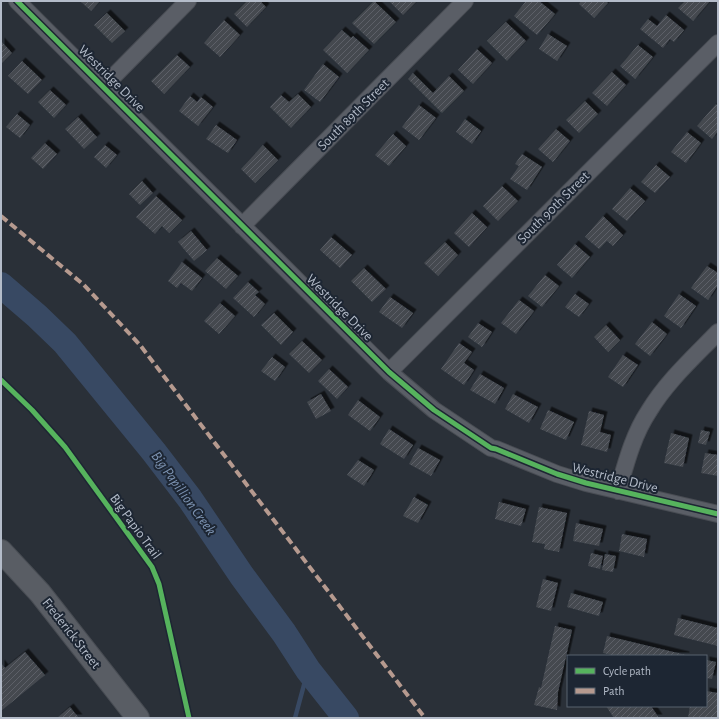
<svg xmlns="http://www.w3.org/2000/svg" width="719" height="719" font-family="'Alegreya Sans',sans-serif">
<defs>
<pattern id="building-hatch" width="6" height="6" patternUnits="userSpaceOnUse"><rect width="6" height="6" fill="#444950"/><path d="M-1 1l2-2M0 6l6-6M5 7l2-2" fill="none" stroke="#5d6168"/></pattern>
<filter id="shadow"><feDropShadow dx="3.5" dy="-3.5" stdDeviation="0" flood-color="#0009"/></filter>
</defs>
<rect width="100%" height="100%" fill="#2a3038"/>
<g fill="none" stroke-linecap="round" stroke-linejoin="round">
<path stroke="#384963" stroke-width="4.5" d="M295,718L308,670"/>
<path stroke="#384963" stroke-width="26" d="M1,285L37,316L65,343L154,452L190,499L242,576L284,633L308,670L346,718"/>
</g>
<path fill="url(#building-hatch)" filter="url(#shadow)" d="M80,1H100L91,11Z
M247,1H260L266,7L247,27L234,14Z
M374,1L396,22L374,44L352,23Z
M391,1H417L403,15L390,2Z
M526,1H539L555,14L537,35L514,16Z
M581,1H606L608,3L594,18L579,4Z
M685,1H710L693,21L678,8Z
M107,13L125,31L112,43L94,25Z
M666,15L684,30L674,42L670,39L663,48L640,29L648,19L657,26Z
M224,20L240,35L220,57L204,43Z
M506,22L526,41L507,61L487,41Z
M342,30L351,38L353,36L369,50L347,73L323,50Z
M548,34L567,46L557,61L539,49Z
M1,41L12,53L1,64Z
M638,45L653,57L635,79L620,66Z
M477,49L492,63L473,84L458,70Z
M177,55L190,67L164,94L151,81Z
M22,61L42,80L28,94L8,76Z
M323,64L339,77L320,102L304,90Z
M612,72L626,85L607,106L592,93Z
M413,73L433,93L449,76L464,91L442,113L408,79Z
M50,90L66,105L54,118L38,102Z
M298,94L311,107L291,128L270,107L281,95L289,102Z
M190,96L197,102L201,97L213,107L198,126L179,111Z
M585,101L598,114L579,133L566,120Z
M716,104L718,106V131L712,139L697,126Z
M419,105L436,118L419,140L402,127Z
M17,114L30,125L20,138L6,127Z
M78,117L97,137L84,149L65,129Z
M465,119L481,131L472,144L456,132Z
M216,125L237,140L228,153L206,139Z
M556,129L570,141L553,162L538,149Z
M687,132L701,143L686,163L671,152Z
M393,134L406,146L389,166L375,155Z
M45,143L57,154L43,169L31,158Z
M105,145L117,155L106,168L94,157Z
M263,145L278,160L255,183L241,169Z
M522,154L542,167L527,190L510,179L519,166L515,164Z
M656,165L670,177L655,193L641,182Z
M142,181L153,193L140,205L129,194Z
M502,186L518,201L498,221L483,206Z
M630,188L645,201L627,221L612,209Z
M156,196L182,220L169,233L162,226L155,234L136,217Z
M472,213L487,227L469,247L454,233Z
M603,216L623,235L613,246L607,241L599,249L585,237Z
M191,231L207,250L194,261L178,242Z
M331,237L352,255L340,268L320,250Z
M445,242L458,255L438,276L424,263Z
M575,244L590,257L572,278L557,265Z
M217,258L238,276L226,289L205,271Z
M182,262L202,278L192,291L181,283L177,288L168,281Z
M707,266L718,273V285L708,300L691,288Z
M364,268L386,289L372,302L351,281Z
M545,275L559,286L542,307L528,296Z
M248,282L259,292L255,295L265,304L254,317L233,298Z
M575,294L589,304L579,317L565,307Z
M679,294L696,306L681,328L664,316Z
M390,297L413,313L402,328L379,312Z
M519,300L534,311L516,334L501,323Z
M220,303L235,316L219,334L204,321Z
M274,313L293,332L281,345L261,325Z
M652,322L667,334L650,356L635,344Z
M478,323L492,332L482,347L468,337Z
M606,325L620,340L608,352L594,337Z
M302,341L322,360L309,373L289,354Z
M459,343L472,352L464,363L474,370L464,385L441,369Z
M623,355L638,365L623,387L608,377Z
M272,357L285,367L275,381L261,371Z
M329,369L348,387L337,399L318,381Z
M480,374L504,388L495,404L470,390Z
M321,394L331,411L316,419L307,402Z
M513,394L538,407L529,423L505,409Z
M358,400L380,417L370,431L348,415Z
M548,410L574,422L566,440L540,429Z
M589,411L604,415L600,432L611,435L607,452L581,445Z
M389,429L413,445L404,459L380,444Z
M701,430L710,432L706,445L698,443Z
M671,433L689,438L683,467L664,463Z
M418,448L440,460L431,476L409,464Z
M705,453L718,455V476L701,473Z
M358,460L374,470L364,486L347,475Z
M414,497L428,505L418,523L403,516Z
M499,502L526,509L521,526L495,519Z
M539,507L567,513L559,552L544,549L545,544L532,542Z
M576,523L603,529L599,546L573,541Z
M622,534L647,539L644,557L619,551Z
M591,553L603,556L600,569L588,566Z
M605,554L616,556L613,572L602,570Z
M543,579L558,583L551,611L536,607Z
M571,593L603,602L599,616L567,607Z
M678,618L718,628V646L674,635Z
M555,626L572,630L558,692L557,710L534,705L539,687L541,688Z
M607,636L686,655V656H616L603,653Z
M25,652L45,675L1,711V663L5,668Z
M706,660L716,662L712,679L706,678Z
M706,691L718,693V718H688L690,706H706Z
M606,706H651L659,718H614Z
M70,707L79,718H57Z"/>
<g fill="none" stroke-linecap="round" stroke-linejoin="round">
<defs>
<path id="minor" d="M17,1L389,372L434,410L491,448L496,449L557,474L586,483L718,514
M104,86L188,1
M242,226L465,1
M389,372L718,43
M618,491C626,463 633,435 649,411C667,381 694,357 718,332"/>
<path id="secondary" d="M1,551L40,593L138,718"/>
</defs>
<use href="#minor" stroke="#484c53" stroke-width="18"/>
<use href="#secondary" stroke="#484c53" stroke-width="24"/>
<use href="#minor" stroke="#5a5e66" stroke-width="16"/>
<use href="#secondary" stroke="#595d64" stroke-width="22"/>
<path stroke="#b69a8f" stroke-width="4" stroke-dasharray="8 4" stroke-linecap="butt" d="M1,216L84,285L140,345L425,718"/>
<defs>
<path id="cycleway" d="M17,1L389,372L434,410L491,448L496,449L557,474L586,483L718,514
M1,380L32,410L65,447L152,567L159,584L189,718"/>
</defs>
<use href="#cycleway" stroke="#1d2633" stroke-width="8"/>
<use href="#cycleway" stroke="#56b35d" stroke-width="5"/>
</g>
<g text-anchor="middle" stroke-width="4" stroke-linejoin="round" paint-order="stroke">
<g font-size="14" fill="#b4bcc9" stroke="#1d2633">
<text transform="translate(112 78) rotate(45)" y="5">Westridge Drive</text>
<text transform="translate(353 114) rotate(-45)" y="5">South 89th Street</text>
<text transform="translate(553 207) rotate(-45)" y="5">South 90th Street</text>
<text transform="translate(340 307) rotate(45)" y="5">Westridge Drive</text>
<text transform="translate(615 477) rotate(14)" y="5">Westridge Drive</text>
<text transform="translate(136 526) rotate(54)" y="5">Big Papio Trail</text>
<text transform="translate(72 633) rotate(52)" y="5">Frederick Street</text>
</g>
<g font-size="15" font-style="italic" fill="#7c92b1" stroke="#1d2633">
<text transform="translate(184 493) rotate(54)" y="5">Big Papillion Creek</text>
</g>
</g>
<rect width="719" height="719" fill="none" stroke="#b4bcc9" stroke-width="4"/>
<rect x="567" y="655" width="140" height="52" fill="#1d2633" stroke="#59626f"/>
<rect x="575" y="668" width="20" height="6" fill="#56b35d" stroke="#59626f"/>
<text x="603" y="675" font-size="12" fill="#b4bcc9">Cycle path</text>
<rect x="575" y="688" width="20" height="6" fill="#b69a8f" stroke="#59626f"/>
<text x="603" y="695" font-size="12" fill="#b4bcc9">Path</text>
</svg>
